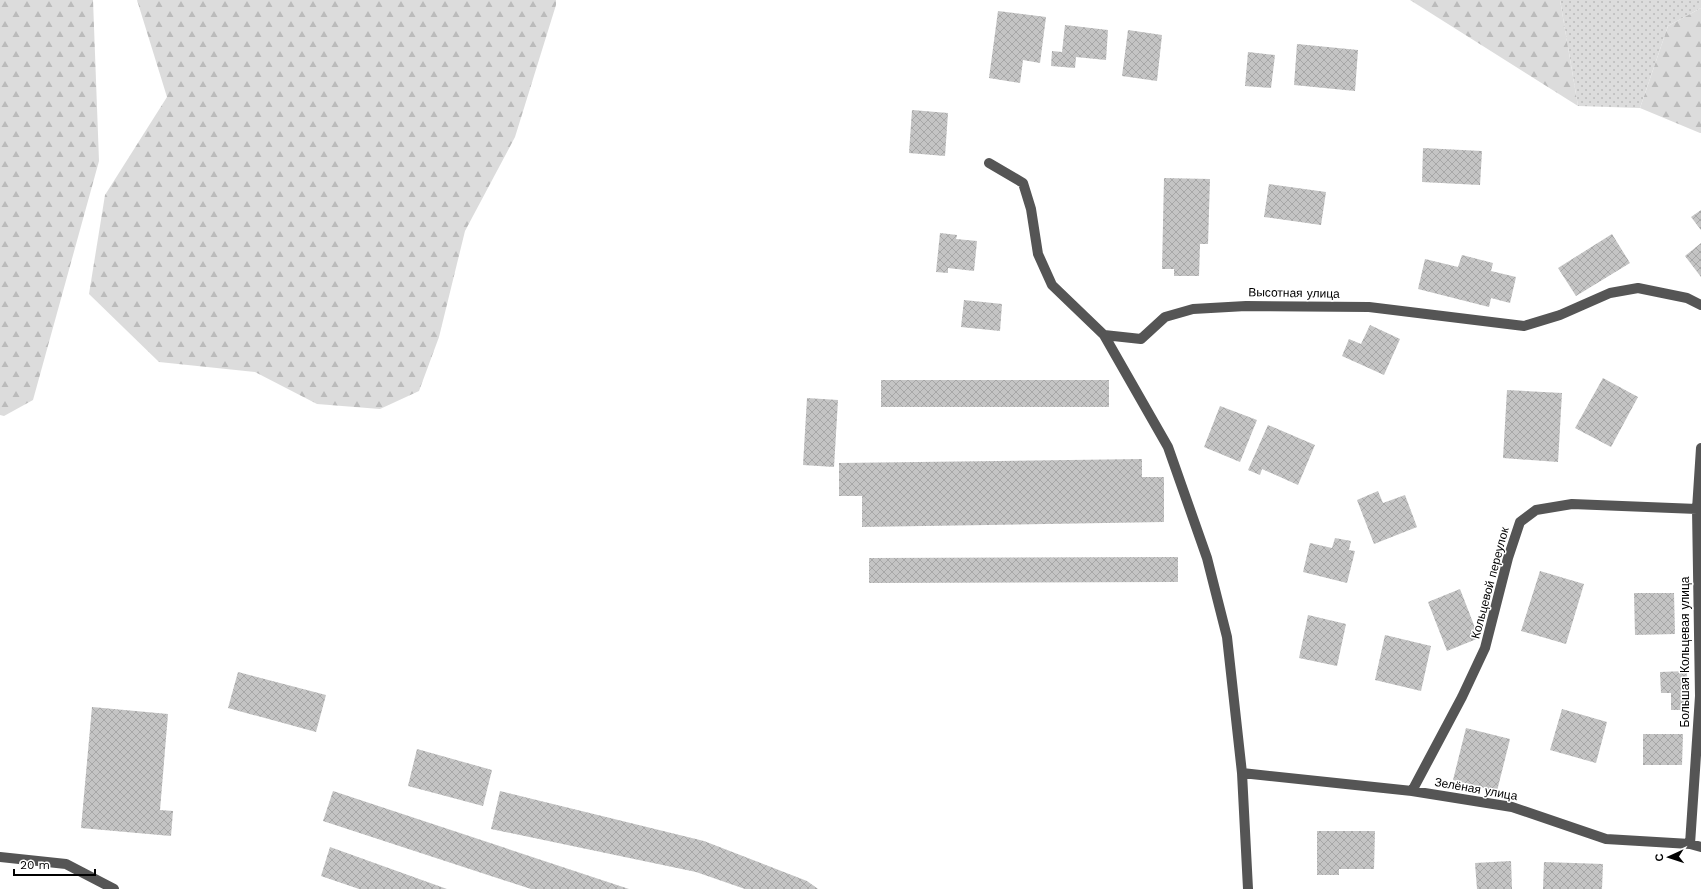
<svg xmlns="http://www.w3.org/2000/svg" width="1701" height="889" font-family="'Work Sans',sans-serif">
<defs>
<pattern id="grass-dots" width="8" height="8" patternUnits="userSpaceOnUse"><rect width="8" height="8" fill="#dcdcdc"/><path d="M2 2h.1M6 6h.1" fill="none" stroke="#bbb" stroke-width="1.8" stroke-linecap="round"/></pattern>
<pattern id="forest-firs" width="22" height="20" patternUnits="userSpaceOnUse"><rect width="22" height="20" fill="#dcdcdc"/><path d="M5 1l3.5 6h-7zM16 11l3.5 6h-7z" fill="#bbb"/></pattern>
<pattern id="building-cross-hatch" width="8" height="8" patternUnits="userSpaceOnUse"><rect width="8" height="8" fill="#c4c4c4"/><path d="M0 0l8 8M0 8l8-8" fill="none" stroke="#a7a7a7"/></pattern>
</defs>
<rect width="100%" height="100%" fill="#fff"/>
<path fill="url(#grass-dots)" d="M1560,0H1701V8L1668,26L1640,108L1578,106Z"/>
<path fill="url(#forest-firs)" d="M0,0H93L99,161L33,400L4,416L0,415Z
M137,0H556V5L515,137L465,231L439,337L419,391L380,409L317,404L255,372L159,362L89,294L105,195L167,97Z
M1410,0H1560L1578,106Z
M1701,8V133H1700L1640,108L1668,26Z"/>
<path fill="url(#building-cross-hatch)" d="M998,11L1046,17L1040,63L1023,60L1020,83L989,78Z
M1065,25L1108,30L1106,60L1076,57L1075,68L1051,66L1052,51L1062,52Z
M1128,30L1162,35L1157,81L1122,76Z
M1297,44L1358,50L1355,91L1294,85Z
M1248,52L1275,55L1271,88L1245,86Z
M912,110L948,113L945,156L909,153Z
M1423,148L1482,151L1480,185L1422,182Z
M1164,178L1210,179L1208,244H1200L1199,276H1174V269H1162Z
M1269,184L1326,192L1321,225L1264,217Z
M1701,210V230L1691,217Z
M940,233L957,235L956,239L977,241L974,271L948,268V273L936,272Z
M1612,234L1630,263L1576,296L1558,268Z
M1701,243V277L1685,256Z
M1462,255L1493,263L1491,271L1516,277L1510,303L1491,298L1489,307L1418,289L1425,259L1458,267Z
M964,300L1002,304L1000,331L961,327Z
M1370,325L1400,339L1384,375L1342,356L1349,339L1361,344Z
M1603,378L1638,397L1611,447L1575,428Z
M881,380H1109V407H881Z
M1507,390L1562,393L1558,462L1503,458Z
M807,398L838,400L834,467L803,465Z
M1220,406L1257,420L1240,462L1204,447Z
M1268,425L1315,445L1298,485L1262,469L1260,475L1248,470Z
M1142,459V477H1164V522L862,527V496H839V463Z
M1378,491L1383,503L1405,495L1417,527L1374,544L1357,500Z
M1335,538L1351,541L1349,550L1355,551L1347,583L1303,572L1310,543L1332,548Z
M1178,557V582L869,583V558Z
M1540,571L1584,584L1566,644L1521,631Z
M1460,589L1479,638L1447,651L1428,602Z
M1634,593H1674L1675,634L1635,635Z
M1308,615L1346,624L1337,666L1299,658Z
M1385,635L1431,646L1421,691L1375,680Z
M1687,671L1688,710H1671V693H1661L1660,672Z
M238,672L326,695L316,732L228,708Z
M92,707L168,714L160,810L173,811L171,836L81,828Z
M1562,709L1607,722L1596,763L1550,750Z
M1466,728L1510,739L1497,791L1453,780Z
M1643,734H1683L1682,765H1643Z
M417,749L492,770L483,806L408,786Z
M333,791L629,889H531L323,821Z
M500,791L704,841L807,881L818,889H745L696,872L491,829Z
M1317,831H1375L1374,869H1339V875H1317Z
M330,847L447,889H359L321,876Z
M1511,861L1512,889H1477L1475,863Z
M1544,862L1603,864L1602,889H1543Z"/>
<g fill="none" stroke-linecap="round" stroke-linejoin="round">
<path stroke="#555" stroke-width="10" d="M989,163L1023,183L1031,209L1038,254L1052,285L1104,335L1141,339L1165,317L1193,309L1246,306L1369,307L1524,326L1560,315L1610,293L1638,288L1687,298L1701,305
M1104,335L1168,447L1207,558L1227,637L1242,773L1248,889
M1242,773L1412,791L1512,807L1606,839L1690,844L1701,847
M1412,791L1462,697L1485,648L1508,558L1520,522L1536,510L1572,504L1697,509
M1690,844L1700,696L1697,509L1701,448
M0,857L66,864L114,889"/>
</g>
<g text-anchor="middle" stroke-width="3" stroke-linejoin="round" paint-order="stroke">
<g font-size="12" fill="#000" stroke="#fff">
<text transform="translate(1294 293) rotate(1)" y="4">Высотная улица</text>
<text transform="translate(1490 583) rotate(-75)" y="4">Кольцевой переулок</text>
<text transform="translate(1685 652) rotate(-90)" y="4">Большая Кольцевая улица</text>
<text transform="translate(1476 789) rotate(10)" y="4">Зелёная улица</text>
</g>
</g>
<g transform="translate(1669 857) rotate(267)" stroke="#ffffff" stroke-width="3" paint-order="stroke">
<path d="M0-3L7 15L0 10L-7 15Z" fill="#000000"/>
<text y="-6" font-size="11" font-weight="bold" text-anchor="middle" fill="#000000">С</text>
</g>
<path d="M14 869v6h81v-6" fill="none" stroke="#000000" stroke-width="2"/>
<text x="20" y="869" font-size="12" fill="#000000" stroke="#ffffff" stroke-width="3" paint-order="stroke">20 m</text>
</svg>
